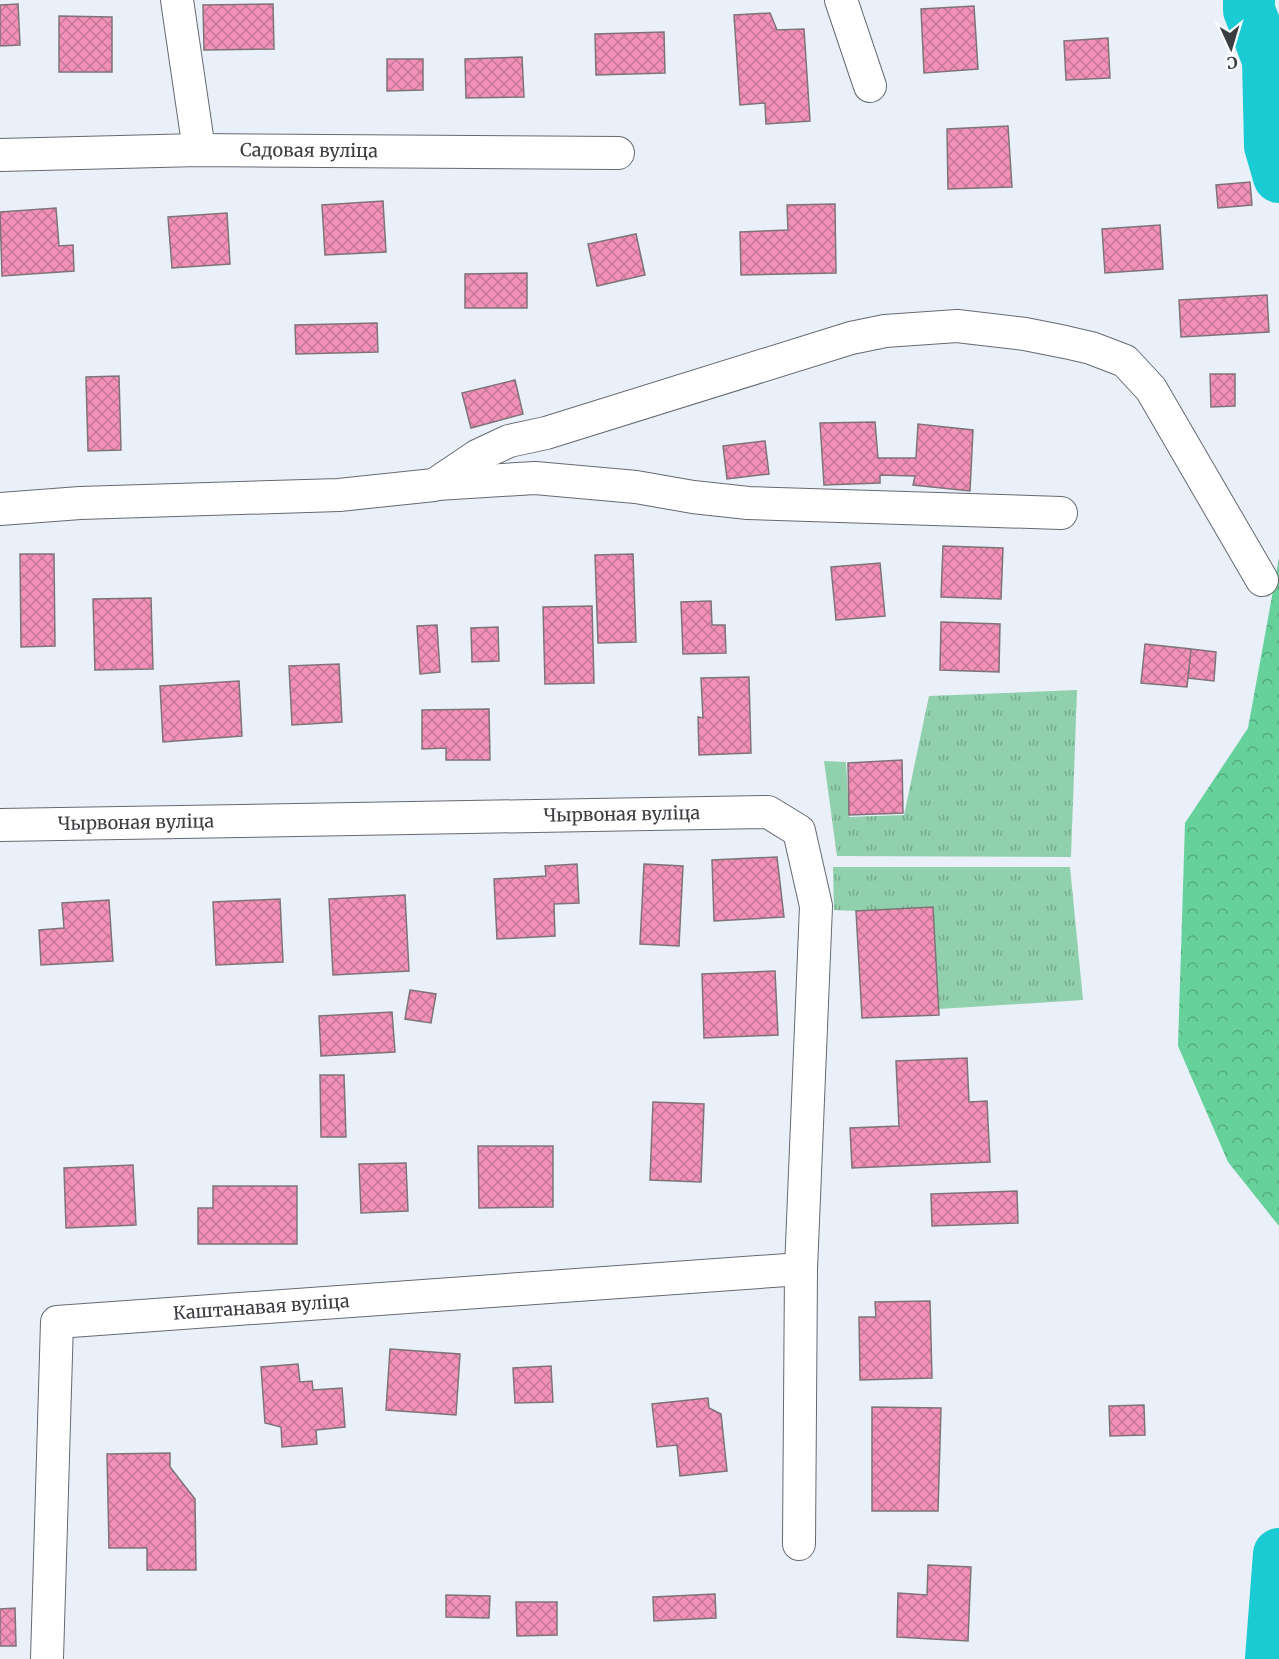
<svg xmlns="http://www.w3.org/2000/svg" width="1279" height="1659" font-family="Merriweather,serif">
<defs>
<pattern id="grass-tufts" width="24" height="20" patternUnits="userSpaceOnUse" patternTransform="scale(1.5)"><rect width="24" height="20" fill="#91d0ac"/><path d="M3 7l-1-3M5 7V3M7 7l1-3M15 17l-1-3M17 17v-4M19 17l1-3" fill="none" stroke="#77aa8d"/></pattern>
<pattern id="forest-crowns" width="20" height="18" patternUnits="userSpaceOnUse" patternTransform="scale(1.5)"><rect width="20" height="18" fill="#66d19a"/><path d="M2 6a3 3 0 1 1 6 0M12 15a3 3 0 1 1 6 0" fill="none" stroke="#55ab7f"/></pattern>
<pattern id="building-cross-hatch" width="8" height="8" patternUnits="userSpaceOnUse" patternTransform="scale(1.5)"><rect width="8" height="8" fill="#f290b8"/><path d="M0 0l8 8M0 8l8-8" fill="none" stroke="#c57797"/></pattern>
</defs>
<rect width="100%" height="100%" fill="#eaf0f9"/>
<path fill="url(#grass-tufts)" d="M1077,690L1071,857L837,856L824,761L846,762L849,817L904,815L929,696Z
M833,867H1070L1083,1000L939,1009L933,907L856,911L834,910Z"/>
<path fill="url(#forest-crowns)" d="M1279,558V1226L1228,1162L1178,1046L1185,823L1248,728Z"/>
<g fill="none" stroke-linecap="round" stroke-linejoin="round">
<path stroke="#1bcbd4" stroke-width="52" d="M1249,0V10L1268,60L1270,146L1279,177
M1271,1659L1279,1554"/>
</g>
<path fill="url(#building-cross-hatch)" stroke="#7e7477" stroke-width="1.5" d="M18,4L20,45L0,46V5Z
M273,4L274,49L204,50L203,5Z
M974,6L978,69L924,73L921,9Z
M770,13L777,30L804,29L810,121L766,124L765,103L740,105L734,15Z
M59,16L112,17V72H59Z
M664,32L665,73L596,75L595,34Z
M1108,38L1110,78L1066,80L1064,41Z
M522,57L524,97L466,98L465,59Z
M387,59H423V90L387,91Z
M1008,126L1012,187L948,189L947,129Z
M1250,182L1252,205L1218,208L1216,185Z
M383,201L386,252L325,255L322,205Z
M835,204L836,273L741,275L740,232L788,230L787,205Z
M56,208L59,246L73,245L74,271L2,276L0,212Z
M227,213L230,264L172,268L168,217Z
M1160,225L1163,269L1105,273L1102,229Z
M636,234L645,275L597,286L588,244Z
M527,273V308H465V274Z
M1267,295L1269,332L1181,337L1179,300Z
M377,323L378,352L296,354L295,325Z
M1210,374H1235V406L1211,407Z
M119,376L121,450L88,451L86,377Z
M515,380L523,414L471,428L462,393Z
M875,422L878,458H916L918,424L973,430L970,491L913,485L915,476L880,475V483L824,485L820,423Z
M765,441L769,474L727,479L723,446Z
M943,546L1003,548L1001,599L941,597Z
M20,554H54L55,646L21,647Z
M633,554L636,642L598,643L595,555Z
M880,563L885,616L836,620L831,567Z
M151,598L153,669L95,670L93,599Z
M711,601L712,625H725L726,653L683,654L681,602Z
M592,606L594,683L545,684L543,607Z
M941,622L1000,624L999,672L940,670Z
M437,625L440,672L420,674L417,626Z
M498,627L499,661L472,662L471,628Z
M1145,644L1191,649L1187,687L1141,683Z
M1191,649L1216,652L1214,681L1188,678Z
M339,664L342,722L292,725L289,666Z
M749,677L751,753L699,755L698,717L703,718L701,678Z
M239,681L242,736L163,742L160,686Z
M489,709L490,760H446V748L422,749V710Z
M902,760L903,813L849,815L848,763Z
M777,857L784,917L714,921L712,860Z
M577,864L579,903L554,904L555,936L497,939L494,879L546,876L545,866Z
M644,864L683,866L679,946L640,944Z
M405,895L409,971L333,975L329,899Z
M280,899L283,962L216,965L213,902Z
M109,900L113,961L41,965L39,930L64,928L62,903Z
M933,907L939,1015L862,1018L856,911Z
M775,971L778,1035L704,1038L702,974Z
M410,990L436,994L431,1023L405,1019Z
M392,1012L395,1052L321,1056L319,1016Z
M967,1058L969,1102L987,1101L990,1162L852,1168L850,1128L899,1126L896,1061Z
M320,1075H344L346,1137H321Z
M653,1102L704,1104L701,1182L650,1180Z
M478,1146H553V1207L479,1208Z
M406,1163L408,1211L361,1213L359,1164Z
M133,1165L136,1225L66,1228L64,1168Z
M213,1186H297V1244H198V1208H213Z
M1017,1191L1018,1223L932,1226L931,1194Z
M930,1301L932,1378L860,1380L859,1317H876L875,1302Z
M390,1349L460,1354L456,1415L386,1410Z
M298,1364L300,1382L312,1381L313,1390L342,1388L345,1427L316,1430L317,1444L282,1447L281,1427L265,1423L261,1367Z
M551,1366L553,1402L515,1403L513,1368Z
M708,1398L709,1408L721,1414L727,1471L680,1476L677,1445L657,1447L652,1404Z
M1144,1405L1145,1435L1110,1436L1109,1406Z
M872,1407L941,1408L938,1511H872Z
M170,1453V1467L195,1499L196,1570H147V1548H109L107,1454Z
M928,1565L971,1567L968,1641L897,1637L898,1593L927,1595Z
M715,1594L716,1618L654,1621L653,1597Z
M446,1595L490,1596L489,1618L446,1617Z
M516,1602H557V1635L517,1636Z
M15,1608L16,1646H0V1609Z"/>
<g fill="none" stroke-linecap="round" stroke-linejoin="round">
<defs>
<g id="minor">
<path d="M177,0L199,150"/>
<path d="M841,0L870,86"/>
<path id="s1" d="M0,155L199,150L618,153"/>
<path d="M437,484L535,478L636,487L693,497L748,503L1061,513"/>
<path d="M0,509L80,503L339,495L434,485L477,456L509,441L546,433L851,338L885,331L957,326L1025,334L1065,342L1091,348L1125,361L1151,389L1262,580"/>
<path id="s2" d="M0,825L768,812L799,831L816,906L801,1269L799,1544"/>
<path id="s3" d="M47,1659L57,1322L801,1269"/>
</g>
</defs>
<use href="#minor" stroke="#656a72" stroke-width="34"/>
<use href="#minor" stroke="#fff" stroke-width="32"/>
</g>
<g text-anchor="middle" stroke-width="5" stroke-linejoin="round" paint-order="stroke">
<g font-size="18" fill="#3a3c40" stroke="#fcfdff">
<text dy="6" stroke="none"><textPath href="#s1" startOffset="309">Садовая вуліца</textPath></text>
<text dy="6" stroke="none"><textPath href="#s2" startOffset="622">Чырвоная вуліца</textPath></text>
<text dy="6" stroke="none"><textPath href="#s2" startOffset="136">Чырвоная вуліца</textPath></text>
<text dy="6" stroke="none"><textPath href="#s3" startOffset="542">Каштанавая вуліца</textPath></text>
</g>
</g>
<g transform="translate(1231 48) rotate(176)" stroke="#fcfdff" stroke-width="4.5" paint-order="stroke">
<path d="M0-4.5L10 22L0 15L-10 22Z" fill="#3a3c40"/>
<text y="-9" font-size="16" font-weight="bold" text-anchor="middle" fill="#3a3c40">С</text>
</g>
</svg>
